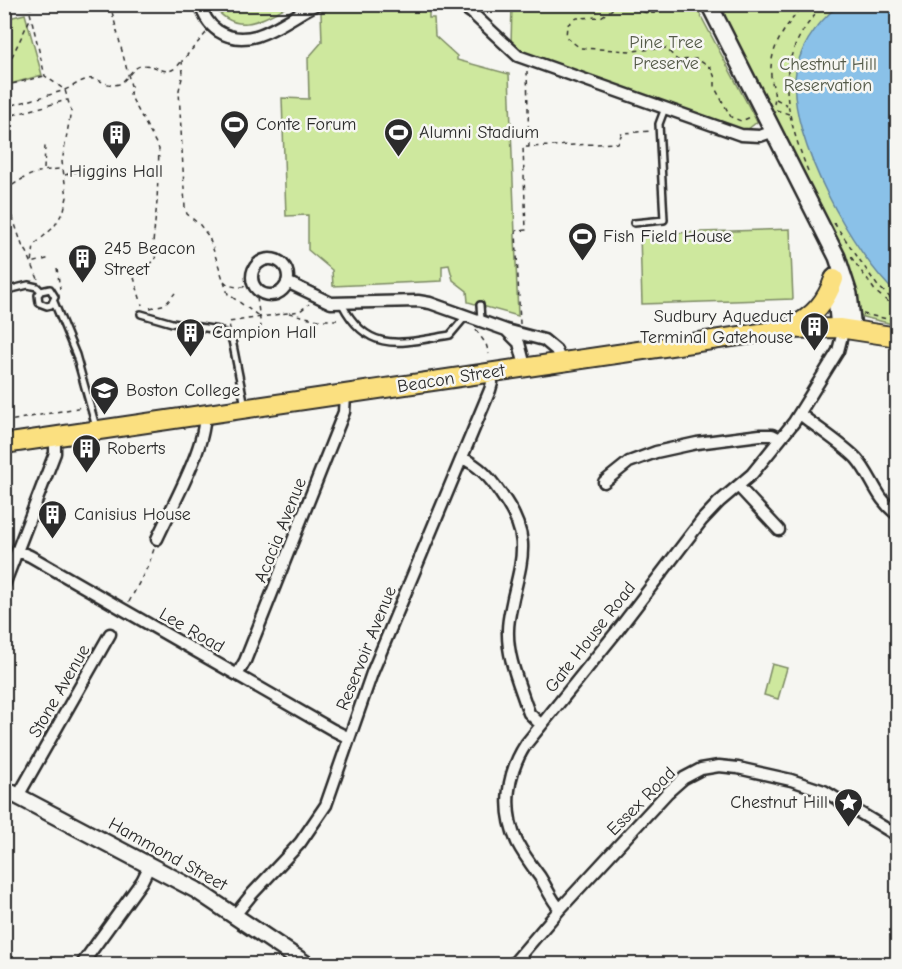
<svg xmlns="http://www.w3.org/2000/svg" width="902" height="969" font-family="'Comic Neue',sans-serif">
<rect width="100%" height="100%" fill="#f6f6f2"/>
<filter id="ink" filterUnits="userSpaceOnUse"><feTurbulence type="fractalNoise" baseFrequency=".0167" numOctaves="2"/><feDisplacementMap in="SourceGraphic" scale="12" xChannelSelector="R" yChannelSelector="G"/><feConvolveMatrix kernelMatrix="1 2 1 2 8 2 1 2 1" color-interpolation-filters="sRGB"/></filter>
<g filter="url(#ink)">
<path fill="#cee89e" stroke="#7c8a64" stroke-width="1.5" d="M407,4L417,8H429V18H434L435,36L457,56V60L509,74L518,316L468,302L467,291L453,280L449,265L442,266V281L333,286L332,270L308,250V215L286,216L282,98L309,99L308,58L322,42L321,12L346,5Z
M213,5H290C263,19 236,38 213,5Z
M512,5H695L757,122L748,129H740L523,53L511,45Z
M725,5H897V325L863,317L858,312L725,21Z
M25,14L42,75L7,85L4,77L5,19Z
M790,229L793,299L642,304L640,234Z
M772,664L787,668L778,699L764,695Z"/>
<path fill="#8ac1e8" stroke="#64859c" stroke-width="1.5" d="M840,4L897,5V294C853,254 789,138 795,78C798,48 817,23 840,4Z"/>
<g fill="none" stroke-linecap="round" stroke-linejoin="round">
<defs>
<path id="lane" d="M634,223L664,220L659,124L665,108
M4,291L28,285L37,287L41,291L50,289L55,297L51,305L47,306L39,303L38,295L41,291
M54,302L76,355L96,427
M342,304C368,355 402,343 450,335L466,316
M480,305L481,320
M141,314L172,323L219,330L232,340L245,406"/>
<path id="street" d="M200,4C204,16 208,24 218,31C252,53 287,18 317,4
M459,4L472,13L518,56L741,135L760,136L774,131
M252 277a18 18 0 1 1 36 0a18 18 0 1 1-36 0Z
M287,282L331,303L418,301L430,303L506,330L544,340L556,350L561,361
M507,331L519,343L525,366
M800,414C817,428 841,443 856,458C873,477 875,498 898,515
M462,458C480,466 490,478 501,494C530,534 524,553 513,598C511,609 508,619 508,630C507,656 518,681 526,705L529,713L541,725
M604,482L629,462L656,452L697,443L760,435H772L780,439
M738,486L779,530
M157,539C170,510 208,443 204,414
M18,551L30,556L333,730L349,738
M4,585L55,453V436
M237,675L245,661L344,412L345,395
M18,796L110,634
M560,909C551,899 547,888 540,877C532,866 523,854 517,842C502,809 507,773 526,744L618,630L702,520L719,502L752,474L794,422L838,351L844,328
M235,915L252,894L300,843L326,805L372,673L490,390L492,383L490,372
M82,964L142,881L150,865
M513,964L560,909L667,793L684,778L701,769L719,766L738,768L791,780L824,791L898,836"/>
<path id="secondary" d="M709,4L837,257L849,294L853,329
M834,277L839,328
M4,789L196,890L306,964"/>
<path id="primary" d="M792,327C814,316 826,302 834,279
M4,444L787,329L839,328L898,337"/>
</defs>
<use href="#lane" stroke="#2b2b2b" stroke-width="10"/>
<use href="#street" stroke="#2b2b2b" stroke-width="15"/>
<use href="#secondary" stroke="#2b2b2b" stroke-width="20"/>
<use href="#primary" stroke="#2b2b2b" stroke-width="22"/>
<path stroke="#2b2b2b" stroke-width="1.5" stroke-dasharray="4.5 4.5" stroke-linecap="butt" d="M28,4L45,76L65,90L71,111L62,162L67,197L64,210L54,227L34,245L32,263L50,258
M110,4L131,86L130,95L159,149L157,202L153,243L156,260L133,274L142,305
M620,4L601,17L577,18L567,25L566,37L580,48L632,51L666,48L677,60L697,59L711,68L715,78V88L731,117L741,121L751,117
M626,4C639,11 657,21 667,4
M4,8L17,4
M30,8L47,4
M206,33L182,61L183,74L179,90L185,208L187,214L200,225L209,237L228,294L260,317
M527,71L529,147L618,143L622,133L652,131
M4,73L31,17
M4,86L44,76
M776,99L787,105
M774,104C776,94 772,85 771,76C769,47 787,24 805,4
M4,107C24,102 43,97 62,91C71,88 79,81 88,79C99,77 108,88 119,84C127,80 131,69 140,66C157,61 166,82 181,62
M11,107L13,115L67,100
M776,110L789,114
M44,169L45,146
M808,171C783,108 771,55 826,4
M65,175L83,170
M4,177L8,176L7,174
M5,190C26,176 36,170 61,169
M4,191L22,245L27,252L38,279
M834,223L877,285L898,305
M851,257L876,292L898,310
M57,268L60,289
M224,281C229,287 236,287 243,287L247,285
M257,298L261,327
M150,308L166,304L175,293
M289,313L318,320H337
M863,314L898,321
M520,324L516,231L526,230L523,147H529
M230,330L229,322L300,311L309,304
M476,330L486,344L489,354
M4,406L8,420
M4,422L82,407
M83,447L85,464
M129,602L148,566L154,549"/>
<use href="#lane" stroke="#f6f6f2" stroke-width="5"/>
<use href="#street" stroke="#f6f6f2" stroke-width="10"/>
<use href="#secondary" stroke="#f6f6f2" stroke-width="15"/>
<use href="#primary" stroke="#fbe080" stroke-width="18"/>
</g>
</g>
<defs>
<symbol id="stadium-pin" viewBox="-11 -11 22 30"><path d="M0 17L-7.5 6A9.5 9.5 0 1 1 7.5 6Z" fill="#2b2b2b" stroke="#f6f6f2"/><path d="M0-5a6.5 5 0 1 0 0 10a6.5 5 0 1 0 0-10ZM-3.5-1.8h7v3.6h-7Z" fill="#fff"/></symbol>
<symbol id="building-pin" viewBox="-11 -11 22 30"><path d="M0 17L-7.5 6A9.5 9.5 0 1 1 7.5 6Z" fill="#2b2b2b" stroke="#f6f6f2"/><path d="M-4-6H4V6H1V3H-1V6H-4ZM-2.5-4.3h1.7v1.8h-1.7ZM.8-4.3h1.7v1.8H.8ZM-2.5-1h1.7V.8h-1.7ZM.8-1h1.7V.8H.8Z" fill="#fff"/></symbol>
<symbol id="university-pin" viewBox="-11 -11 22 30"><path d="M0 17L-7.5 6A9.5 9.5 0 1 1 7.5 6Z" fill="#2b2b2b" stroke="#f6f6f2"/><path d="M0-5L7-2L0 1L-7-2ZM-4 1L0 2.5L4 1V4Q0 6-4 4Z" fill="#fff"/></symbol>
<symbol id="sight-pin" viewBox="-11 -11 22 30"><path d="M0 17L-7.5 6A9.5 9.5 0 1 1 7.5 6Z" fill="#2b2b2b" stroke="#f6f6f2"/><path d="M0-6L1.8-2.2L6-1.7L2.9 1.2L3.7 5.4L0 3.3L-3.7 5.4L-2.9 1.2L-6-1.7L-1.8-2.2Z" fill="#fff"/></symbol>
</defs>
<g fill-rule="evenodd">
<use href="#stadium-pin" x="218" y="108" width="33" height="45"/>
<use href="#stadium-pin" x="382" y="116" width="33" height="45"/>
<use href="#building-pin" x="100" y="118" width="33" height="45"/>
<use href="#stadium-pin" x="566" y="220" width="33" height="45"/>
<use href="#building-pin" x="66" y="242" width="33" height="45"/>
<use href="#building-pin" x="798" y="310" width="33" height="45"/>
<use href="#building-pin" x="174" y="316" width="33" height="45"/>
<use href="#university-pin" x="88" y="374" width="33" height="45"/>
<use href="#building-pin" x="70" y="432" width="33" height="45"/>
<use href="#building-pin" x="36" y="498" width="33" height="45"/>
<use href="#sight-pin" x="832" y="786" width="33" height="45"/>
</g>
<g text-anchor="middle" stroke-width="5" stroke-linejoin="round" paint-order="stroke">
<g font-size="18" fill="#545a48" stroke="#f6f6f2">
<text x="666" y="48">Pine Tree<tspan x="666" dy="21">Preserve</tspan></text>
<text x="828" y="70">Chestnut Hill<tspan x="828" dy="21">Reservation</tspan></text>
</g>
<g font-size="18" fill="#2b2b2b" stroke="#f6f6f2" text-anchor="start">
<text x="256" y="130">Conte Forum</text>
<text x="419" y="138">Alumni Stadium</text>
<text x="116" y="177" text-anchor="middle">Higgins Hall</text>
<text x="603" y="242">Fish Field House</text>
<text x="104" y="254">245 Beacon<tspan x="104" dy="21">Street</tspan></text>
<text x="793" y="322" text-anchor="end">Sudbury Aqueduct<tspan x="793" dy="21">Terminal Gatehouse</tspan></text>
<text x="212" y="338">Campion Hall</text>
<text x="126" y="396">Boston College</text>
<text x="107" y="454">Roberts</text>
<text x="74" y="520">Canisius House</text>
<text x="828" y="808" text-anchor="end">Chestnut Hill</text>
</g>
<g font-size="18" fill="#2b2b2b" stroke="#f6f6f2">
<text transform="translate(451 378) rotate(-9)" y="6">Beacon Street</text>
<text transform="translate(280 530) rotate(-68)" y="6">Acacia Avenue</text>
<text transform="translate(192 630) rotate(30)" y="6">Lee Road</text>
<text transform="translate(590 637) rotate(-52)" y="6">Gate House Road</text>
<text transform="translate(366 648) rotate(-68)" y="6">Reservoir Avenue</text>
<text transform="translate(59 691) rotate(-60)" y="6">Stone Avenue</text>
<text transform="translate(641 801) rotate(-45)" y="6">Essex Road</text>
<text transform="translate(168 854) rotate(29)" y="6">Hammond Street</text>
</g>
</g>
<rect width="902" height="969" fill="none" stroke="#f6f6f2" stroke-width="24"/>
<rect x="12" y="12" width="878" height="945" fill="none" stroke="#2b2b2b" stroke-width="2" filter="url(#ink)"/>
</svg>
